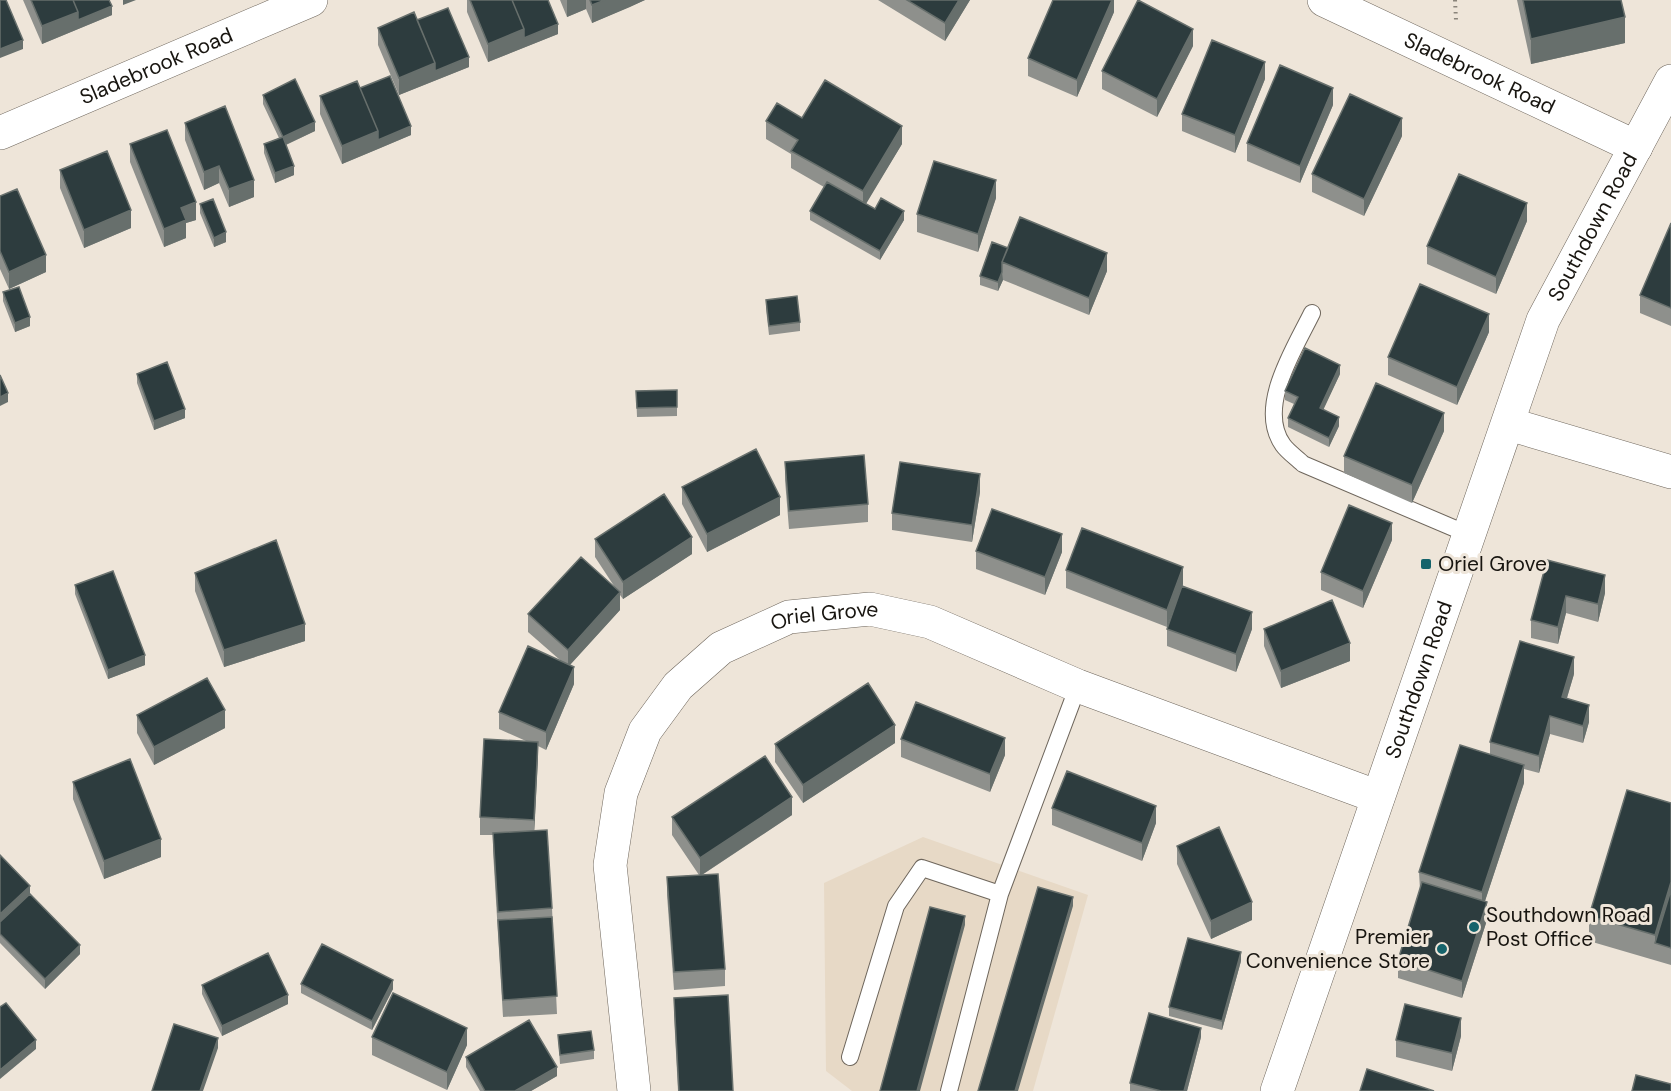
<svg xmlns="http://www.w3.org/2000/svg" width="1671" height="1091" font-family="'DM Sans',sans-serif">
<rect width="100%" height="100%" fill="#eee5d9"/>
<path fill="#e7d9c6" d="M923,837L1088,895L1033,1091H852L826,1071L824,883Z"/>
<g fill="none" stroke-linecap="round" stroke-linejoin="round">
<defs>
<path id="service" d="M1312,313C1295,348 1256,407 1283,445C1288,452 1297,458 1303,464L1470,535
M850,1057L896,906L922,868L1000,894
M949,1091L1000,894L1078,686"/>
<g id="minor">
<path id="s1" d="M1324,0L1636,147"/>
<path id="s2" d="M0,133L311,0"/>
<path d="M1509,424L1671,472"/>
<path id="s3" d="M634,1091L610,865L621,793L645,731L678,686L721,648L789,617L870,609L930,622L1078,686L1378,797"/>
</g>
<g id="tertiary">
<path id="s4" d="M1277,1091L1543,320L1671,81"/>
</g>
</defs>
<use href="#service" stroke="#6e665c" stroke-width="18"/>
<use href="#minor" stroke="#6e665c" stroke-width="34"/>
<use href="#tertiary" stroke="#6e665c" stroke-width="34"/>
<path stroke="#8a847b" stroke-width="4" stroke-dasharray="1.5 4.5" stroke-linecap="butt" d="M1455,0L1456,20"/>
<use href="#service" stroke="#fff" stroke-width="16"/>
<use href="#minor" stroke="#fff" stroke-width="33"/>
<use href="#tertiary" stroke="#fff" stroke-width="33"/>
</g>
<path fill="#8e908c" d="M23,0H109L112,15L42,44Z
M467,0H548L558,34L488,62L467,12Z
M560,0H645L592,23L586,9L567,17Z
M878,0H970L945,41Z
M1114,0V12L1077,97L1028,76V58Z
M1517,0H1621L1625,43L1531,64Z
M417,20L469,67L399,95L378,45V28Z
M1193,46L1157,117L1102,89V71Z
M1265,79L1235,153L1182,131V114Z
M360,88L411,135L342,164L320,114V96Z
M263,95L315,131L286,145L294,175L275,183L264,153V144L279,138L263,104Z
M1333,105L1300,183L1247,161V143Z
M802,118L902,144L865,204L875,209L904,220L880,260L810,220V211L824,187L791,168V154L766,139V121Z
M185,123L254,197L229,207L219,183L204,190L185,140Z
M1402,136L1364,216L1312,192V174Z
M130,144L196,220L186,223V238L164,247L130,162Z
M60,170L131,228L84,248L60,188Z
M0,196L46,272L9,289L0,269Z
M996,198L978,252L917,232V214Z
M200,204L226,242L214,247L200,213Z
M1527,221L1496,294L1427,264V246Z
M1671,223V326L1640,313V295Z
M1008,248L1107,271L1089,315L1003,280L998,291L980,285V276Z
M3,292L30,326L15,332L3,301Z
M766,300L800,322V331L769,335L766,309Z
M1489,332L1457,405L1388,375V357Z
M137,374L185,418L154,430L137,383Z
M1340,374L1323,409L1339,426L1329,447L1288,427V418L1294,404L1285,400V391Z
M677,390V416L637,417L636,391Z
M1444,431L1412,503L1344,473V456Z
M785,462L868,504V522L789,529L785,480Z
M682,487L780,515L707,552L682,504Z
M980,492L972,542L892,530V513Z
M595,539L692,554L623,599L620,595V610L570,665L574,684L546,750L538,746L534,830L552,908L557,1014L503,1017L493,851V835H480V817L526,741L499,729V712L560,660L528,632V614L616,589L595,557Z
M1392,540L1363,608L1321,590V572Z
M976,551L1062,552L1045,595L976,569Z
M1547,560L1605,593L1598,622L1566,613L1558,644L1531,638V620Z
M1066,570L1183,584V586L1252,629L1236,672L1167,646V627L1066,588Z
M195,573L305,641L224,667L195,591Z
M75,585L145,665L108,679L75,594Z
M1264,629L1350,661L1281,688L1264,646Z
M1574,674L1567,698L1589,722L1583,743L1550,734L1539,773L1524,769V783L1485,901L1487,920L1462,998L1398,978V960L1420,890L1419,872L1490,754V742Z
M137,715L225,728L154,765L137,733Z
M901,739L1005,755L990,792L901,757Z
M895,743L803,803L775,762V744Z
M73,782L161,857L104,879L73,799Z
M1671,803V965L1589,941V916Z
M1052,808L1156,823L1142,861L1052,825Z
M792,815L702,875L725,969V986L674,990L667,895V877L699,875L672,835V817Z
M1177,846L1252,920L1211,939L1177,864Z
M0,855L30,894L80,954L45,989L0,943Z
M1241,961L1222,1030L1169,1016V1007Z
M301,984L393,989L372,1030L301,993Z
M202,985L288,1004L222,1036L202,994Z
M674,998L733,1091H678L674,1015Z
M558,1035L594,1050V1059L560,1064Z
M1461,1036L1452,1071L1396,1057V1040Z
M372,1037L467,1045L447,1090L372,1055Z
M1201,1037L1187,1091H1130V1083Z
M466,1057L557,1076L531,1091H480L466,1067Z"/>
<path fill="#676f6c" d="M123,0H136L123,5Z
M567,0H586V9L567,17Z
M605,0H630V7L592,23V5Z
M630,0H645L630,7Z
M959,0H970L945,41V23Z
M1112,0H1114V12L1077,97V80Z
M112,6V15L42,44V26L78,12Z
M1625,17V43L1531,64V39Z
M558,24V34L488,62V44L524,29Z
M1193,29V46L1157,117V99Z
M23,40V49L0,58V49Z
M469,57V67L399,95V78L435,63Z
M1265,62V79L1235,153V135Z
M1333,88V105L1300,183V166Z
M1402,118V136L1364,216V199Z
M315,122V131L283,146V137Z
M411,126V135L378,149V140Z
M902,126V144L863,209V191Z
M378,131V149L342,164V146Z
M219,166V183L204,190V172Z
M294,166V175L275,183V173Z
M254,180V197L229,207V189Z
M996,180V198L978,252V234Z
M196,202V220L186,223V238L164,247V229L181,208Z
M1527,203V221L1496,294V277Z
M131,210V228L84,248V230Z
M904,211V220L880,260V251Z
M226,232V242L214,247V238Z
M1107,253V271L1089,315V298Z
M46,255V272L9,289V272Z
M1002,272L1003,280L998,291V282Z
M1489,314V332L1457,405V387Z
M30,317V326L15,332V323Z
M1340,365V374L1320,417V408Z
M8,393V402L0,406V397Z
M185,409V418L154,430V421Z
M1444,413V431L1412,503V485Z
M1339,417V426L1329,447V438Z
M980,474V492L972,542V525Z
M780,497V515L707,552V534Z
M1392,523V540L1363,608V591Z
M1062,534V552L1045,595V577Z
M692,537V554L623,599V582Z
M1183,567V584L1167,627V610Z
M1605,575V593L1598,622V604Z
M620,592V610L568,667V650Z
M1566,596V613L1558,644V627Z
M1252,612V629L1236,672V654Z
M305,624V641L224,667V650Z
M1350,643V661L1281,688V671Z
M145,655V665L108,679V670Z
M1574,657V674L1562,714V697Z
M574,667V684L546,750V732Z
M1589,705V722L1583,743V726Z
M225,710V728L154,765V747Z
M1550,716V734L1539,773V756Z
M895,725V743L803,803V785Z
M1005,738V755L990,792V774Z
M538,742V759L534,837V820Z
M1524,765V783L1482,910V892Z
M792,797V815L700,876V858Z
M1156,806V823L1142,861V843Z
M161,839V857L104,879V861Z
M1671,882V907L1655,943V960V935Z
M30,886V903L0,932V914Z
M1073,897V906L1018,1091H1015Z
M1252,902V920L1211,939V921Z
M1487,902V920L1462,998V981Z
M965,916V925L920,1091H917Z
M80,945V954L45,989V979Z
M1241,952V961L1222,1030V1021Z
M393,980V989L372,1030V1021Z
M288,995V1004L222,1036V1026Z
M1461,1018V1036L1452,1071V1053Z
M467,1028V1045L447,1090V1072Z
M1201,1028V1037L1187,1091H1184Z
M218,1038V1048L203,1091H200Z
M36,1040V1049L0,1079V1070Z
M557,1067V1076L531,1091H515Z"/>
<path fill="#2d3c3e" stroke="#676f6c" stroke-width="1.5" d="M0,0H6L23,40L0,49Z
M31,0H73L78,12L42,26Z
M73,0H109L112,6L78,20V12Z
M470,0H512L524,29L488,44Z
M512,0H548L558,24L524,38V29Z
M590,0H605L592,5Z
M907,0H959L945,23Z
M1053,0H1112L1077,80L1028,58Z
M1138,0L1193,29L1157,99L1102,71Z
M1523,0H1621L1625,17L1531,39Z
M448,8L469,57L435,71V63L417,20Z
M414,12L435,63L399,78L378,28Z
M1212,40L1265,62L1235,135L1182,114Z
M1280,65L1333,88L1300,166L1247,143Z
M390,76L411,126L378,140V131L360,88Z
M295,79L315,122L283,137L263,95Z
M825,80L902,126L863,191L791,151L798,140L766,121L777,103L802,118Z
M357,81L378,131L342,146L320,96Z
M1350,94L1402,118L1364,199L1312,174Z
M225,106L254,180L229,189L219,166L204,172L185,123Z
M167,130L196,202L181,208L186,220L164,229L130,144Z
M283,137L294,166L275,173L264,144Z
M107,151L131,210L84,230L60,170Z
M934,161L996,180L978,234L917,214Z
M1459,174L1527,203L1496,277L1427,246Z
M827,182L875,209L881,198L904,211L880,251L810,211Z
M17,189L46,255L9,272L0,251V196Z
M213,199L226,232L214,238L200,204Z
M1020,217L1107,253L1089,298L1002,262Z
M1671,223V308L1640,295Z
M992,242L1008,248L1002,262V272L998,282L980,276Z
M1420,284L1489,314L1457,387L1388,357Z
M19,287L30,317L15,323L3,292Z
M797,296L800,322L769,326L766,300Z
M1305,348L1340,365L1320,408L1339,417L1329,438L1288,418L1298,397L1285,391Z
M167,362L185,409L154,421L137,374Z
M0,375L8,393L0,397Z
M1376,383L1444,413L1412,485L1344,456Z
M677,390V407L637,408L636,391Z
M756,449L780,497L707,534L682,487Z
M864,455L868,504L789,511L785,462Z
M900,462L980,474L972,525L892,513Z
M664,494L692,537L623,582L595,539Z
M1349,505L1392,523L1363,591L1321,572Z
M992,509L1062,534L1045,577L976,551Z
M1082,528L1183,567L1167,610L1066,570Z
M276,540L305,624L224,650L195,573Z
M581,557L620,592L568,650L528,614Z
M1547,560L1605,575L1598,604L1566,596L1558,627L1531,620Z
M113,571L145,655L108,670L75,585Z
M1182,586L1252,612L1236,654L1167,629Z
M1332,600L1350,643L1281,671L1264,629Z
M1520,641L1574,657L1562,697L1589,705L1583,726L1550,716L1539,756L1490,742Z
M528,646L574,667L546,732L499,712Z
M207,678L225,710L154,747L137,715Z
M868,683L895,725L803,785L775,744Z
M916,702L1005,738L990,774L901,739Z
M484,739L538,742L534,820L480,817Z
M1460,745L1524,765L1482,892L1419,872Z
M765,756L792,797L700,858L672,817Z
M130,759L161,839L104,861L73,782Z
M1067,771L1156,806L1142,843L1052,808Z
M1627,790L1671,803V882L1655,935L1589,916Z
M1219,827L1252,902L1211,921L1177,846Z
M547,830L552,908L498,912L493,833Z
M0,855L30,886L0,914Z
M718,874L725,969L674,972L667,877Z
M1422,882L1487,902L1462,981L1398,960Z
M1038,887L1073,897L1015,1091H978Z
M1671,890V948L1655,943Z
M30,894L80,945L45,979L0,934V922Z
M930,907L965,916L917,1091H880Z
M552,917L557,996L503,1000L498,920Z
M1188,938L1241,952L1222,1021L1169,1007Z
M322,944L393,980L372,1021L301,984Z
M268,953L288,995L222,1026L202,985Z
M393,993L467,1028L447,1072L372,1037Z
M728,995L733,1091H679L674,998Z
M6,1003L36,1040L0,1070V1007Z
M1405,1004L1461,1018L1452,1053L1396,1040Z
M1149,1013L1201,1028L1184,1091H1161L1130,1083Z
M529,1020L557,1067L515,1091H485L466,1057Z
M174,1024L218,1038L200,1091H152Z
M591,1031L594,1050L560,1055L558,1035Z
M1367,1069L1434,1091H1360Z
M1636,1075L1671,1084V1091H1632Z"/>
<g fill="#15636b" stroke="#eee5d9" stroke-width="2">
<rect x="1420" y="558" width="12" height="12" rx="3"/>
<circle cx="1474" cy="927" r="6"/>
<circle cx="1442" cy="949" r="6"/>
</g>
<g text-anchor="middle" stroke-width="6" stroke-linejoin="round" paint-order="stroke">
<g font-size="21" fill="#181510" stroke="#eee5d9">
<text dy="7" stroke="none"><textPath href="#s2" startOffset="170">Sladebrook Road</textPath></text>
<text dy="7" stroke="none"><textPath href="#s1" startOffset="172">Sladebrook Road</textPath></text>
<text dy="7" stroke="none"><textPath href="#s4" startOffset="921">Southdown Road</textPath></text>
<text dy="7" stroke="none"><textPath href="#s3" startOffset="590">Oriel Grove</textPath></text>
<text dy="7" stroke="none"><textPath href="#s4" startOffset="435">Southdown Road</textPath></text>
</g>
<g font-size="21" fill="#181510" stroke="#eee5d9" text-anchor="start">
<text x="1438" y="571">Oriel Grove</text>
<text x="1486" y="922">Southdown Road<tspan x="1486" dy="24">Post Office</tspan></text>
<text x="1430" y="944" text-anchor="end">Premier<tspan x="1430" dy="24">Convenience Store</tspan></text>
</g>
</g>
</svg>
